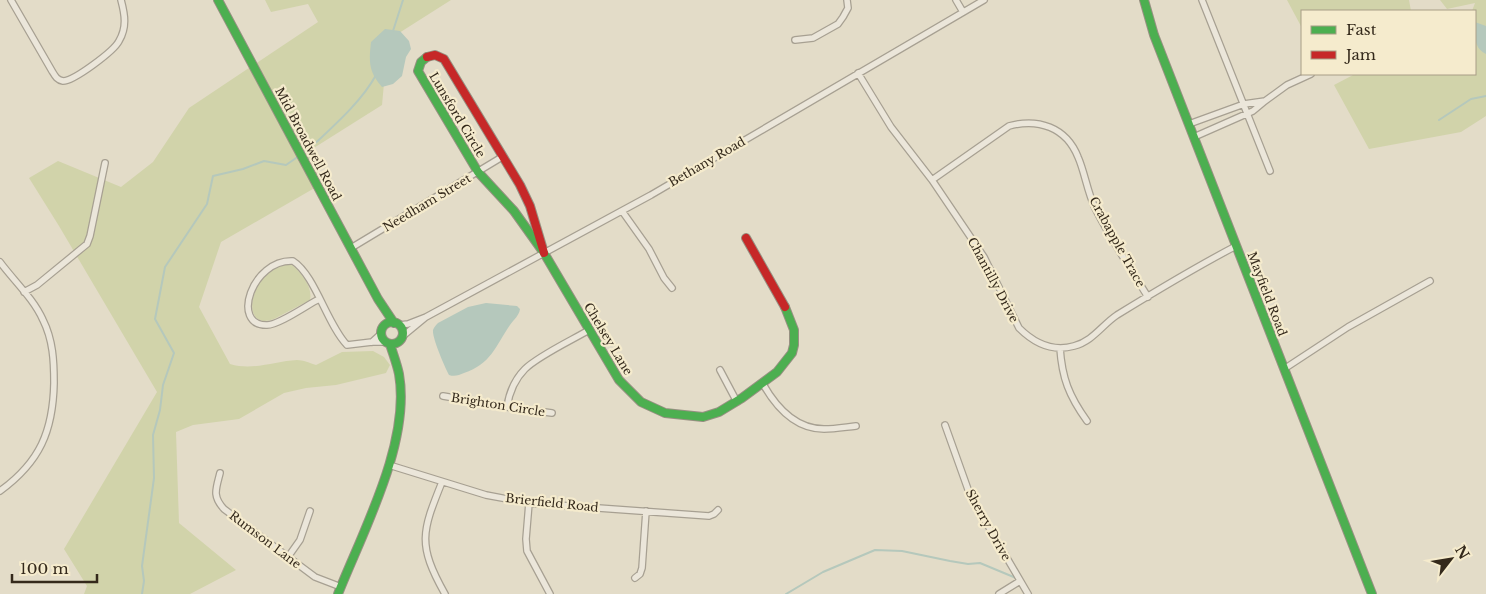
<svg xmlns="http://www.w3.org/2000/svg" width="1486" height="594" font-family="'Libre Baskerville',serif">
<rect width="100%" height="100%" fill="#e3dcc8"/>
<path fill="#d1d3aa" d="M265,0H451L388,40L382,105L309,151L325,182L221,242L199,307L230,364C253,371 275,361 297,360C303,360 310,363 316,365L342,352L373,351L384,357L390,365L386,373L336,385L306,388L284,393L239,419L193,425L176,432L179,523L236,570L190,594H84L87,586L64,549L157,392L59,226L29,178L58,161L121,187L153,162L189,108L318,22L308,4L271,12Z
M1287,0H1409L1411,11H1302V28Z
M1440,0H1486V116L1461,132L1369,149L1334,85L1355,74H1475V11H1472L1475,3L1447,9Z
M291,264C301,272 313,287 310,300L274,319C237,333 250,267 291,264Z"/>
<path fill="#b5c8bc" d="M1475,22L1486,26V54C1473,48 1475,35 1475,22Z
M385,29L400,31L409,41L411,49L406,57L402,76L393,84L382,87C368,71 369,61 371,42Z
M486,303L517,306L520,309C519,316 514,319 510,325C495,347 491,364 464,373C459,375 455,377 449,375C445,367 432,338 433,330C434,327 436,325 438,323L468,307Z"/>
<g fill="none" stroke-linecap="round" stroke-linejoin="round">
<path stroke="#b5c8bc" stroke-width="2" d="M393,31L403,0
M1439,120L1471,99L1486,96
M306,152C329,130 361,103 376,75
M142,594L144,581L142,566L154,478L153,435L160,410L163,385L174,353L155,319L165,267L207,204L213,176L243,169L264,161L286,165L299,156
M786,594L823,572L875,550L902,551L950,561L968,564L980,563L1016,578"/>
<defs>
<path id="street" d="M11,0L52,71C55,76 57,80 63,81C74,81 114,51 119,41C127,27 125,15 121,0
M956,0L963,12
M1202,0L1270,171
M795,40L813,38L838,24L843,17L848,8L847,0
M858,73L891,127L932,180L984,257L1019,328C1034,343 1053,352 1074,346C1093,341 1102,325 1117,315C1156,291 1196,267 1236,246
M1265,101L1287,85L1311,74
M1189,124L1244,104L1265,101L1253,111L1194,137
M932,180L1009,126C1038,118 1066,127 1078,157C1085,173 1087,191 1095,208C1110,238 1130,268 1148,297
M622,211L649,249L664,278L672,288
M351,248L502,157
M0,262C14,281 33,298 43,320C53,340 54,361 54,383C53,431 40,462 0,491
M24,292L37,285L87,244L90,236L105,163
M319,299C307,305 279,325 267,325C230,326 252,259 293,261C315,275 327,324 347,345L372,342H386
M399,325L408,324L426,317L651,195L984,0
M403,336L426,317
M372,342L382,333
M1060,348C1062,378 1069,396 1087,421
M1284,369L1348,327L1430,281
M720,370L737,402
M763,384C776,407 795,429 824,429C835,429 846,427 856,426
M443,396L507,407L552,413
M507,407C509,394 515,379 525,369C538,356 572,340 589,330
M945,425L970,495L1028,594
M389,465L486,495L529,503L709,516L714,514L718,510
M220,473C216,489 212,496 224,509L315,577L341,587
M442,482C422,532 417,544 445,594
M529,503L526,539L527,551L550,594
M288,557L300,540L310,511
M635,578L640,574L642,568L646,511
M999,594L1020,581"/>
<path id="fast" d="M218,0L378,299L394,323
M1144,0L1154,35L1372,594
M427,57L421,62L418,71L478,172L514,211L544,253L619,380L641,402L665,413L703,417L719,412L742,398L777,372L792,353L794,345V330L785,307
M381 333a11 11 0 1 1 22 0a11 11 0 1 1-22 0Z
M338,594C363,531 411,442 399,374C397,364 393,354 390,344"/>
<path id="jam" d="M427,57L435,55L444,59L520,185L530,206L544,253
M746,238L785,307"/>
</defs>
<use href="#street" stroke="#a7a092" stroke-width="8"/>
<use href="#fast" stroke="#979082" stroke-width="10"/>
<use href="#jam" stroke="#979082" stroke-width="10"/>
<use href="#street" stroke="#ebe6da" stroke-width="5.5"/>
<use href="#fast" stroke="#4caf50" stroke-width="8"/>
<use href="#jam" stroke="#c62828" stroke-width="8"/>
</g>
<g text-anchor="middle" stroke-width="4.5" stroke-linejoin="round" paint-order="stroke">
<g font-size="12" fill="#34291b" stroke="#f5ebcd">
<text transform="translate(457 115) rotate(59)" y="4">Lunsford Circle</text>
<text transform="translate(308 144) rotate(62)" y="4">Mid Broadwell Road</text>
<text transform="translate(707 162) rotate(-30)" y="4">Bethany Road</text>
<text transform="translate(427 203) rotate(-31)" y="4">Needham Street</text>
<text transform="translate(1117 242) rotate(61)" y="4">Crabapple Trace</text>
<text transform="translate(993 280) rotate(62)" y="4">Chantilly Drive</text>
<text transform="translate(1267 294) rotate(69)" y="4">Mayfield Road</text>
<text transform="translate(608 339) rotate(59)" y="4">Chelsey Lane</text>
<text transform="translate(498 405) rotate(9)" y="4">Brighton Circle</text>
<text transform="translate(552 503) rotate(6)" y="4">Brierfield Road</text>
<text transform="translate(988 525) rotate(61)" y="4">Sherry Drive</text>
<text transform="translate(265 540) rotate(37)" y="4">Rumson Lane</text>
</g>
</g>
<rect x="1301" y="10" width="175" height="65" fill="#f5ebcd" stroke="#a89d86"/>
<rect x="1311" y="26" width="25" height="8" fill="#4caf50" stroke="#a89d86"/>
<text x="1346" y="35" font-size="15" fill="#34291b">Fast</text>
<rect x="1311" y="51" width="25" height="8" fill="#c62828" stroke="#a89d86"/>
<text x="1346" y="60" font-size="15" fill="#34291b">Jam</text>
<g transform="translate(1451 559) rotate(59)" stroke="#f5ebcd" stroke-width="4" paint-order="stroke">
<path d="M0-4L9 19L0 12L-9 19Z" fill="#34291b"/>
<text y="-8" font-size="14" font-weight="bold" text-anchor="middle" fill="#34291b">N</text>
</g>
<path d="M12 574v8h85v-8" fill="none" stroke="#34291b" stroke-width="2.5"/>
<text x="20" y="574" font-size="15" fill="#34291b" stroke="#f5ebcd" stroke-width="4" paint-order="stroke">100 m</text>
</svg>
